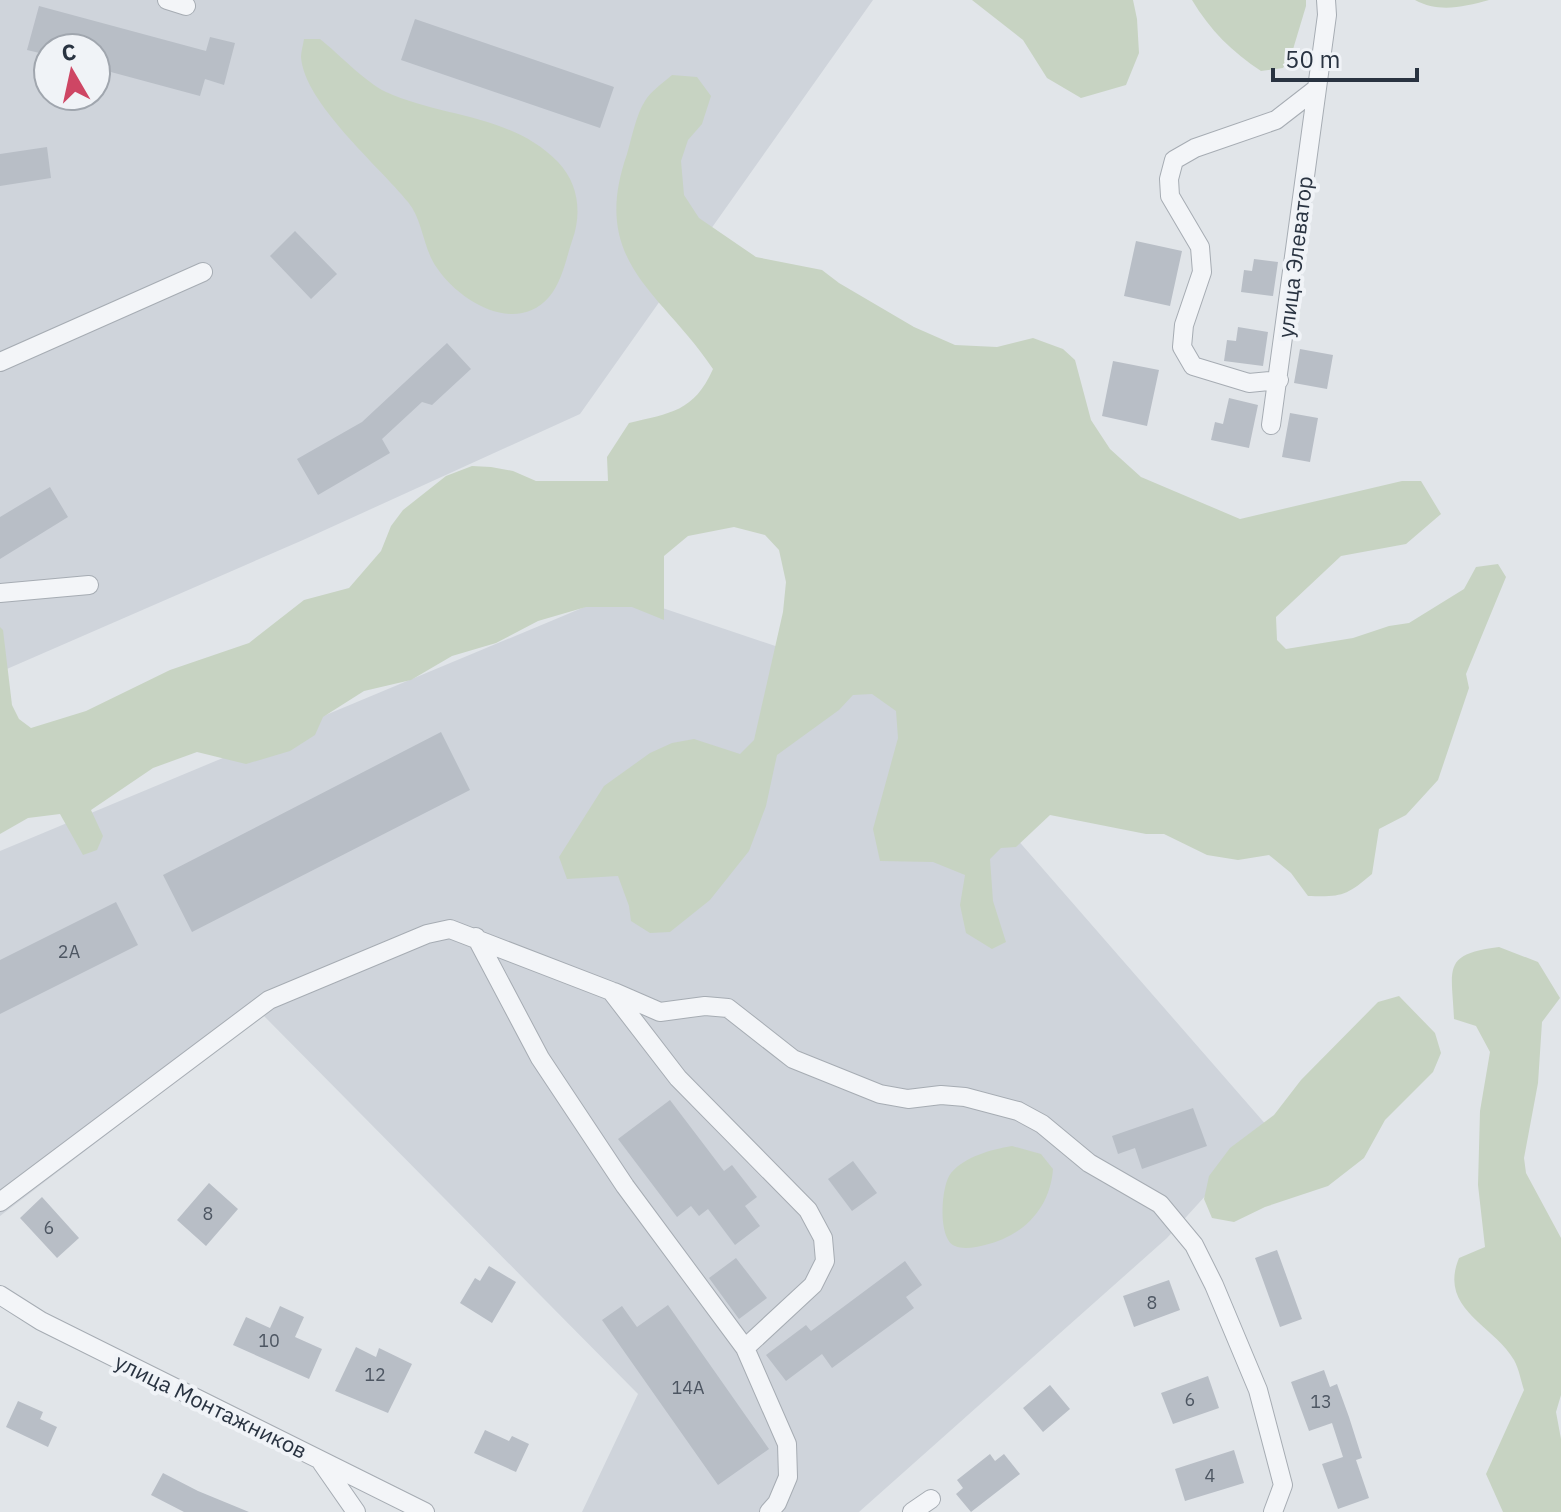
<svg xmlns="http://www.w3.org/2000/svg" width="1561" height="1512" font-family="'IBM Plex Sans',sans-serif">
<rect width="100%" height="100%" fill="#e1e5e9"/>
<path fill="#cfd4db" fill-rule="evenodd" d="M0,0H873L580,414L303,540L0,672ZM48,48H96V96H48Z
M618,593L879,681L1268,1127L1167,1238L859,1512H582L638,1394L263,1015L0,1216V851Z"/>
<path fill="#c7d3c2" d="M972,0H1133L1137,19L1139,53L1126,85L1081,98L1047,78L1023,40Z
M1192,0H1306V6L1291,56L1283,68L1261,71C1232,52 1210,30 1192,0Z
M1415,0H1489C1463,7 1439,13 1415,0Z
M304,39H320C339,54 365,82 386,92C444,118 511,114 558,162C579,184 582,214 572,241C566,259 562,282 549,297C516,335 460,302 437,268C423,249 423,220 408,202C380,167 304,103 301,57C301,52 303,45 304,39Z
M672,75L697,77L711,96L702,124L688,140L681,161L684,195L699,218L756,257L822,270L839,283L914,327L955,345L997,347L1033,338L1063,349L1075,360L1091,420L1110,449L1141,477L1240,519L1402,481H1421L1441,514L1406,544L1341,556L1276,617L1277,640L1286,649L1353,638L1389,626L1409,623L1464,589L1476,567L1498,564L1506,577L1466,674L1469,688L1438,780L1406,815L1379,829L1372,874C1346,896 1342,897 1308,896L1291,873L1269,855L1238,860L1207,855L1164,834H1146L1050,815L1016,847L1001,848L990,859L993,901L1006,942L992,949L966,933L960,905L965,875L933,862L880,861L873,829L898,738L896,711L872,694L853,695L839,710L777,755L766,806L749,851L710,900L670,932L650,933L631,921L629,906L618,876L567,879L559,857L604,786L650,753L672,743L694,739L740,754L754,740L783,612L786,582L779,550L765,535L734,527L688,536L664,556V620L632,607H586L538,621L496,643L452,656L411,680L364,691L323,717L315,735L290,751L246,764L197,752L153,768L91,810L103,836L97,850L83,855L60,814L28,818L0,834V627L3,630L12,705L19,719L31,728L86,711L170,670L249,643L304,600L349,588L381,551L391,526L403,510L446,476L472,466L491,467L513,471L536,481H608L607,457L629,423C670,413 694,412 713,369C661,291 589,263 627,154C632,137 636,115 645,101C651,91 663,83 672,75Z
M1499,947L1538,962L1560,998L1542,1022L1538,1083L1524,1158L1526,1173L1561,1238V1395L1556,1412L1561,1439V1512H1503L1486,1474L1524,1390C1521,1381 1519,1369 1514,1360C1493,1324 1438,1309 1459,1258L1485,1247L1478,1185L1480,1111L1490,1052L1476,1026L1454,1019C1452,969 1441,954 1499,947Z
M1399,996L1435,1033L1441,1053L1433,1072L1385,1120L1364,1158L1328,1186L1265,1207L1234,1222L1212,1218L1204,1199L1209,1176L1230,1148L1274,1115L1301,1080L1378,1002Z
M1012,1146L1041,1154L1053,1169C1050,1209 1023,1236 985,1245C977,1247 964,1250 955,1246C937,1239 941,1185 951,1173C966,1156 990,1150 1012,1146Z"/>
<path fill="#b8bec6" d="M39,6L206,51L210,37L235,43L224,85L205,79L200,96L96,68V48H48V55L27,50Z
M415,19L614,87L600,128L401,60Z
M47,147L51,178L0,186V154Z
M295,231L337,274L311,299L270,256Z
M1136,241L1182,251L1170,306L1124,296Z
M1254,259L1278,262L1273,296L1241,292L1244,270L1252,271Z
M1238,327L1268,332L1263,366L1224,361L1227,340L1236,341Z
M447,343L471,369L432,405L422,402L382,439L390,453L318,495L297,459L362,422Z
M1300,349L1333,355L1327,389L1294,383Z
M1113,361L1159,370L1147,426L1102,416Z
M1229,398L1258,405L1249,448L1211,440L1215,422L1223,424Z
M1290,413L1318,418L1310,462L1282,457Z
M50,487L68,517L0,559V517Z
M441,732L470,790L192,932L163,875Z
M116,902L138,945L0,1014V960Z
M670,1100L724,1171L732,1165L757,1197L745,1206L760,1226L735,1245L708,1209L699,1216L691,1206L677,1217L618,1139Z
M1193,1108L1207,1146L1142,1169L1135,1148L1118,1154L1112,1136Z
M853,1161L877,1193L852,1211L828,1179Z
M209,1183L238,1209L206,1246L177,1220Z
M42,1197L79,1238L57,1258L20,1218Z
M1277,1250L1302,1319L1280,1327L1255,1258Z
M736,1258L767,1298L739,1319L709,1278Z
M905,1261L922,1285L906,1297L914,1308L832,1368L822,1354L786,1381L766,1355L806,1325L811,1331Z
M489,1266L516,1282L492,1323L460,1303L475,1278L480,1281Z
M1169,1280L1180,1310L1134,1327L1123,1296Z
M668,1305L769,1449L718,1485L602,1320L622,1306L637,1327Z
M280,1306L304,1317L295,1337L322,1349L309,1379L233,1345L246,1317L270,1328Z
M356,1347L376,1357L379,1348L412,1364L388,1413L335,1391Z
M1324,1370L1330,1387L1337,1384L1349,1417L1362,1458L1356,1460L1369,1498L1338,1509L1322,1464L1343,1457L1332,1423L1309,1431L1291,1382Z
M1208,1376L1219,1408L1173,1424L1161,1393Z
M1050,1385L1070,1409L1043,1432L1023,1408Z
M18,1401L43,1412L40,1419L57,1427L48,1447L6,1427Z
M485,1430L509,1441L512,1436L529,1444L516,1472L474,1453Z
M1234,1450L1244,1483L1185,1501L1175,1469Z
M990,1454L995,1461L1004,1454L1020,1474L971,1512L956,1494L963,1488L957,1480Z
M163,1473L198,1491L249,1512H184L151,1495Z"/>
<g fill="none" stroke-linecap="round" stroke-linejoin="round">
<defs>
<path id="minor" d="M167,0L186,6
M0,362L203,272
M1279,380L1249,383L1193,366L1182,347L1184,325L1202,272L1200,247L1170,196L1169,179L1174,160L1195,148L1276,120L1316,89
M1271,425L1327,15L1326,0
M0,593L89,585
M476,937L540,1058L625,1186L745,1348L787,1444L788,1477L777,1503L769,1512
M614,992L660,1012L705,1006L728,1008L793,1059L880,1094L908,1099L941,1095L965,1097L1018,1111L1042,1124L1089,1163L1160,1204L1194,1245L1214,1285L1258,1390L1283,1485L1273,1512
M0,1202L269,1000L427,934L450,929L611,991L678,1078L808,1210L823,1238L825,1261L813,1285L745,1348
M0,1295L41,1321L425,1512
M322,1463L356,1512
M912,1512L931,1499"/>
</defs>
<use href="#minor" stroke="#a6acb3" stroke-width="20"/>
<use href="#minor" stroke="#f3f5f8" stroke-width="18"/>
</g>
<g text-anchor="middle" stroke-width="8" stroke-linejoin="round" paint-order="stroke">
<g font-size="18" fill="#4d5662">
<text x="69" y="958">2А</text>
<text x="208" y="1220">8</text>
<text x="49" y="1234">6</text>
<text x="1152" y="1309">8</text>
<text x="269" y="1347">10</text>
<text x="375" y="1381">12</text>
<text x="688" y="1394">14А</text>
<text x="1190" y="1406">6</text>
<text x="1321" y="1408">13</text>
<text x="1210" y="1482">4</text>
</g>
<g font-size="22" fill="#293341" stroke="#f0f3f7">
<text transform="translate(1295 257) rotate(-83)" y="8">улица Элеватор</text>
<text transform="translate(211 1406) rotate(26)" y="8">улица Монтажников</text>
</g>
</g>
<g transform="translate(72 72) rotate(351)"><circle r="38" fill="#f0f3f7" stroke="#a0a6ae" stroke-width="2"/>
<path d="M0-6L14 30L0 20L-14 30Z" fill="#ce4664"/>
<text y="-12" font-size="22" font-weight="bold" text-anchor="middle" fill="#293341">С</text>
</g>
<path d="M1273 68v12h144v-12" fill="none" stroke="#293341" stroke-width="4"/>
<text x="1285" y="68" font-size="24" fill="#293341" stroke="#f0f3f7" stroke-width="6" paint-order="stroke">50 m</text>
</svg>
